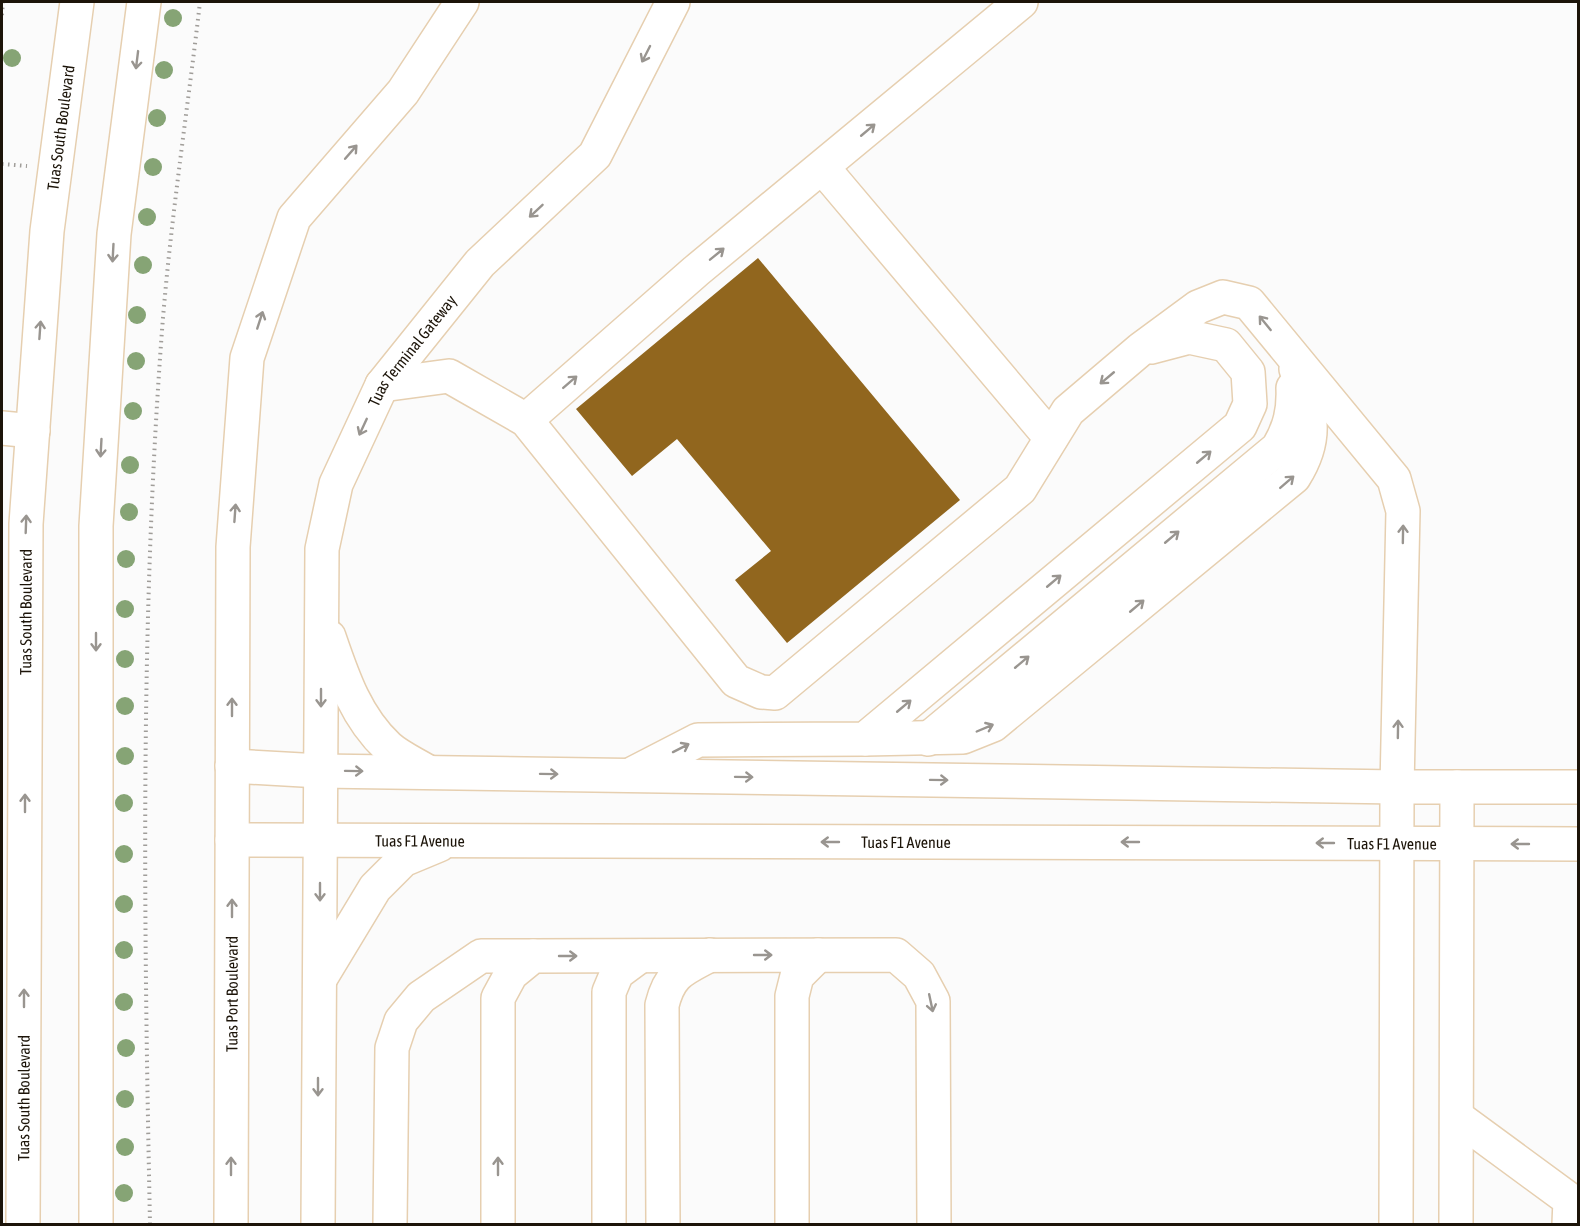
<svg xmlns="http://www.w3.org/2000/svg" width="1580" height="1226" font-family="'Asap Condensed',sans-serif">
<rect width="100%" height="100%" fill="#fbfbfb"/>
<path fill="#91661e" d="M758,258L960,500L787,643L735,580L771,551L677,439L632,476L576,409Z"/>
<g fill="none" stroke-linecap="round" stroke-linejoin="round">
<defs>
<g id="minor">
<path d="M823,168L1051,438"/>
<path d="M382,385L449,376L526,420L736,681L761,692L775,693L1020,489L1068,411L1141,349L1198,307L1223,297L1249,303L1394,479L1403,511L1397,787L1396,1224"/>
<path d="M526,420L696,271L1021,2"/>
<path d="M2,428L33,431"/>
<path d="M329,637C343,678 356,717 388,747C399,757 415,764 428,772"/>
<path d="M865,739L963,737L993,725L1294,477C1320,436 1310,412 1296,369"/>
<path d="M928,739L1278,448C1290,428 1294,410 1293,388"/>
<path d="M232,766L320,771L1397,787H1578"/>
<path d="M634,773L698,740L865,739L1240,426L1250,404L1248,372L1226,345L1189,337L1151,347"/>
<path id="s1" d="M232,840L1578,844"/>
<path d="M320,979L375,888L403,860L439,845"/>
<path d="M1457,1117L1570,1200L1569,1224"/>
<path id="s2" d="M231,1224L233,547L247,358L294,218L403,92L462,2"/>
<path id="s3" d="M318,1224L322,549L336,484L382,385L480,263L595,155L673,2"/>
<path d="M390,1224L392,1048L401,1021L421,997L481,956H533"/>
<path d="M498,1224V998L511,974L533,956L896,955L919,975L933,1001L934,1224"/>
<path d="M609,1224V992L617,973L640,956"/>
<path d="M663,1224L662,1005C670,973 682,970 710,955"/>
<path d="M792,1224V996L797,976L818,955"/>
<path d="M1456,1224L1457,787"/>
</g>
<g id="major">
<path id="s4" d="M23,1224L26,524L47,231L77,2"/>
<path d="M96,1224V526L114,234L144,2"/>
</g>
</defs>
<use href="#minor" stroke="#e6cfb0" stroke-width="36"/>
<use href="#major" stroke="#e6cfb0" stroke-width="36"/>
<path stroke="#a09d99" stroke-width="4" stroke-dasharray="1.5 4.5" stroke-linecap="butt" d="M2,15L3,2
M2,164L27,166
M150,1224C144,932 140,637 161,344C169,230 187,115 200,2"/>
<use href="#minor" stroke="#fff" stroke-width="33"/>
<use href="#major" stroke="#fff" stroke-width="33"/>
</g>
<g fill="#86a475">
<circle cx="173" cy="18" r="9"/>
<circle cx="12" cy="58" r="9"/>
<circle cx="164" cy="70" r="9"/>
<circle cx="157" cy="118" r="9"/>
<circle cx="153" cy="167" r="9"/>
<circle cx="147" cy="217" r="9"/>
<circle cx="143" cy="265" r="9"/>
<circle cx="137" cy="315" r="9"/>
<circle cx="136" cy="361" r="9"/>
<circle cx="133" cy="411" r="9"/>
<circle cx="130" cy="465" r="9"/>
<circle cx="129" cy="512" r="9"/>
<circle cx="126" cy="559" r="9"/>
<circle cx="125" cy="609" r="9"/>
<circle cx="125" cy="659" r="9"/>
<circle cx="125" cy="706" r="9"/>
<circle cx="125" cy="756" r="9"/>
<circle cx="124" cy="803" r="9"/>
<circle cx="124" cy="854" r="9"/>
<circle cx="124" cy="904" r="9"/>
<circle cx="124" cy="950" r="9"/>
<circle cx="124" cy="1002" r="9"/>
<circle cx="126" cy="1048" r="9"/>
<circle cx="125" cy="1099" r="9"/>
<circle cx="125" cy="1147" r="9"/>
<circle cx="124" cy="1193" r="9"/>
</g>
<defs><path id="oneway-shaft" d="M-6 0H5M1.5-3L5.5 0L1.5 3" fill="none" stroke-width="1.6" stroke-linecap="round" stroke-linejoin="round" transform="scale(1.5)"/></defs>
<g stroke="#999590">
<use href="#oneway-shaft" transform="translate(646 54) rotate(117)"/>
<use href="#oneway-shaft" transform="translate(137 60) rotate(97)"/>
<use href="#oneway-shaft" transform="translate(868 130) rotate(-40)"/>
<use href="#oneway-shaft" transform="translate(351 152) rotate(-49)"/>
<use href="#oneway-shaft" transform="translate(536 211) rotate(137)"/>
<use href="#oneway-shaft" transform="translate(113 253) rotate(93)"/>
<use href="#oneway-shaft" transform="translate(717 254) rotate(-39)"/>
<use href="#oneway-shaft" transform="translate(260 320) rotate(-72)"/>
<use href="#oneway-shaft" transform="translate(1265 323) rotate(-129)"/>
<use href="#oneway-shaft" transform="translate(40 330) rotate(-86)"/>
<use href="#oneway-shaft" transform="translate(1107 378) rotate(140)"/>
<use href="#oneway-shaft" transform="translate(570 382) rotate(-41)"/>
<use href="#oneway-shaft" transform="translate(363 427) rotate(115)"/>
<use href="#oneway-shaft" transform="translate(101 448) rotate(93)"/>
<use href="#oneway-shaft" transform="translate(1204 457) rotate(-40)"/>
<use href="#oneway-shaft" transform="translate(1287 482) rotate(-41)"/>
<use href="#oneway-shaft" transform="translate(235 513) rotate(-86)"/>
<use href="#oneway-shaft" transform="translate(26 524) rotate(-88)"/>
<use href="#oneway-shaft" transform="translate(1403 534) rotate(-89)"/>
<use href="#oneway-shaft" transform="translate(1172 537) rotate(-40)"/>
<use href="#oneway-shaft" transform="translate(1054 581) rotate(-40)"/>
<use href="#oneway-shaft" transform="translate(1137 606) rotate(-40)"/>
<use href="#oneway-shaft" transform="translate(96 642) rotate(90)"/>
<use href="#oneway-shaft" transform="translate(1022 662) rotate(-40)"/>
<use href="#oneway-shaft" transform="translate(321 698) rotate(90)"/>
<use href="#oneway-shaft" transform="translate(904 706) rotate(-40)"/>
<use href="#oneway-shaft" transform="translate(232 707) rotate(-90)"/>
<use href="#oneway-shaft" transform="translate(985 728) rotate(-23)"/>
<use href="#oneway-shaft" transform="translate(1398 729) rotate(-89)"/>
<use href="#oneway-shaft" transform="translate(681 748) rotate(-27)"/>
<use href="#oneway-shaft" transform="translate(354 771) rotate(1)"/>
<use href="#oneway-shaft" transform="translate(549 774) rotate(1)"/>
<use href="#oneway-shaft" transform="translate(744 777) rotate(1)"/>
<use href="#oneway-shaft" transform="translate(939 780) rotate(1)"/>
<use href="#oneway-shaft" transform="translate(25 803) rotate(-90)"/>
<use href="#oneway-shaft" transform="translate(830 842) rotate(-180)"/>
<use href="#oneway-shaft" transform="translate(1130 842) rotate(-180)"/>
<use href="#oneway-shaft" transform="translate(1325 843) rotate(-180)"/>
<use href="#oneway-shaft" transform="translate(1520 844) rotate(180)"/>
<use href="#oneway-shaft" transform="translate(320 892) rotate(90)"/>
<use href="#oneway-shaft" transform="translate(232 908) rotate(-90)"/>
<use href="#oneway-shaft" transform="translate(763 955)"/>
<use href="#oneway-shaft" transform="translate(568 956)"/>
<use href="#oneway-shaft" transform="translate(24 998) rotate(-90)"/>
<use href="#oneway-shaft" transform="translate(931 1003) rotate(78)"/>
<use href="#oneway-shaft" transform="translate(318 1087) rotate(90)"/>
<use href="#oneway-shaft" transform="translate(231 1166) rotate(-90)"/>
<use href="#oneway-shaft" transform="translate(498 1166) rotate(-90)"/>
</g>
<g text-anchor="middle" stroke-width="4.5" stroke-linejoin="round" paint-order="stroke">
<g font-size="16" fill="#1c1409" stroke="#fbfbfb">
<text dy="6" stroke="none"><textPath href="#s4" startOffset="1098">Tuas South Boulevard</textPath></text>
<text dy="6" stroke="none"><textPath href="#s3" startOffset="896">Tuas Terminal Gateway</textPath></text>
<text dy="6" stroke="none"><textPath href="#s4" startOffset="612">Tuas South Boulevard</textPath></text>
<text dy="6" stroke="none"><textPath href="#s1" startOffset="188">Tuas F1 Avenue</textPath></text>
<text dy="6" stroke="none"><textPath href="#s1" startOffset="674">Tuas F1 Avenue</textPath></text>
<text dy="6" stroke="none"><textPath href="#s1" startOffset="1160">Tuas F1 Avenue</textPath></text>
<text dy="6" stroke="none"><textPath href="#s2" startOffset="230">Tuas Port Boulevard</textPath></text>
<text dy="6" stroke="none"><textPath href="#s4" startOffset="126">Tuas South Boulevard</textPath></text>
</g>
</g>
<rect width="1580" height="1226" fill="none" stroke="#1c1409" stroke-width="6"/>
</svg>
